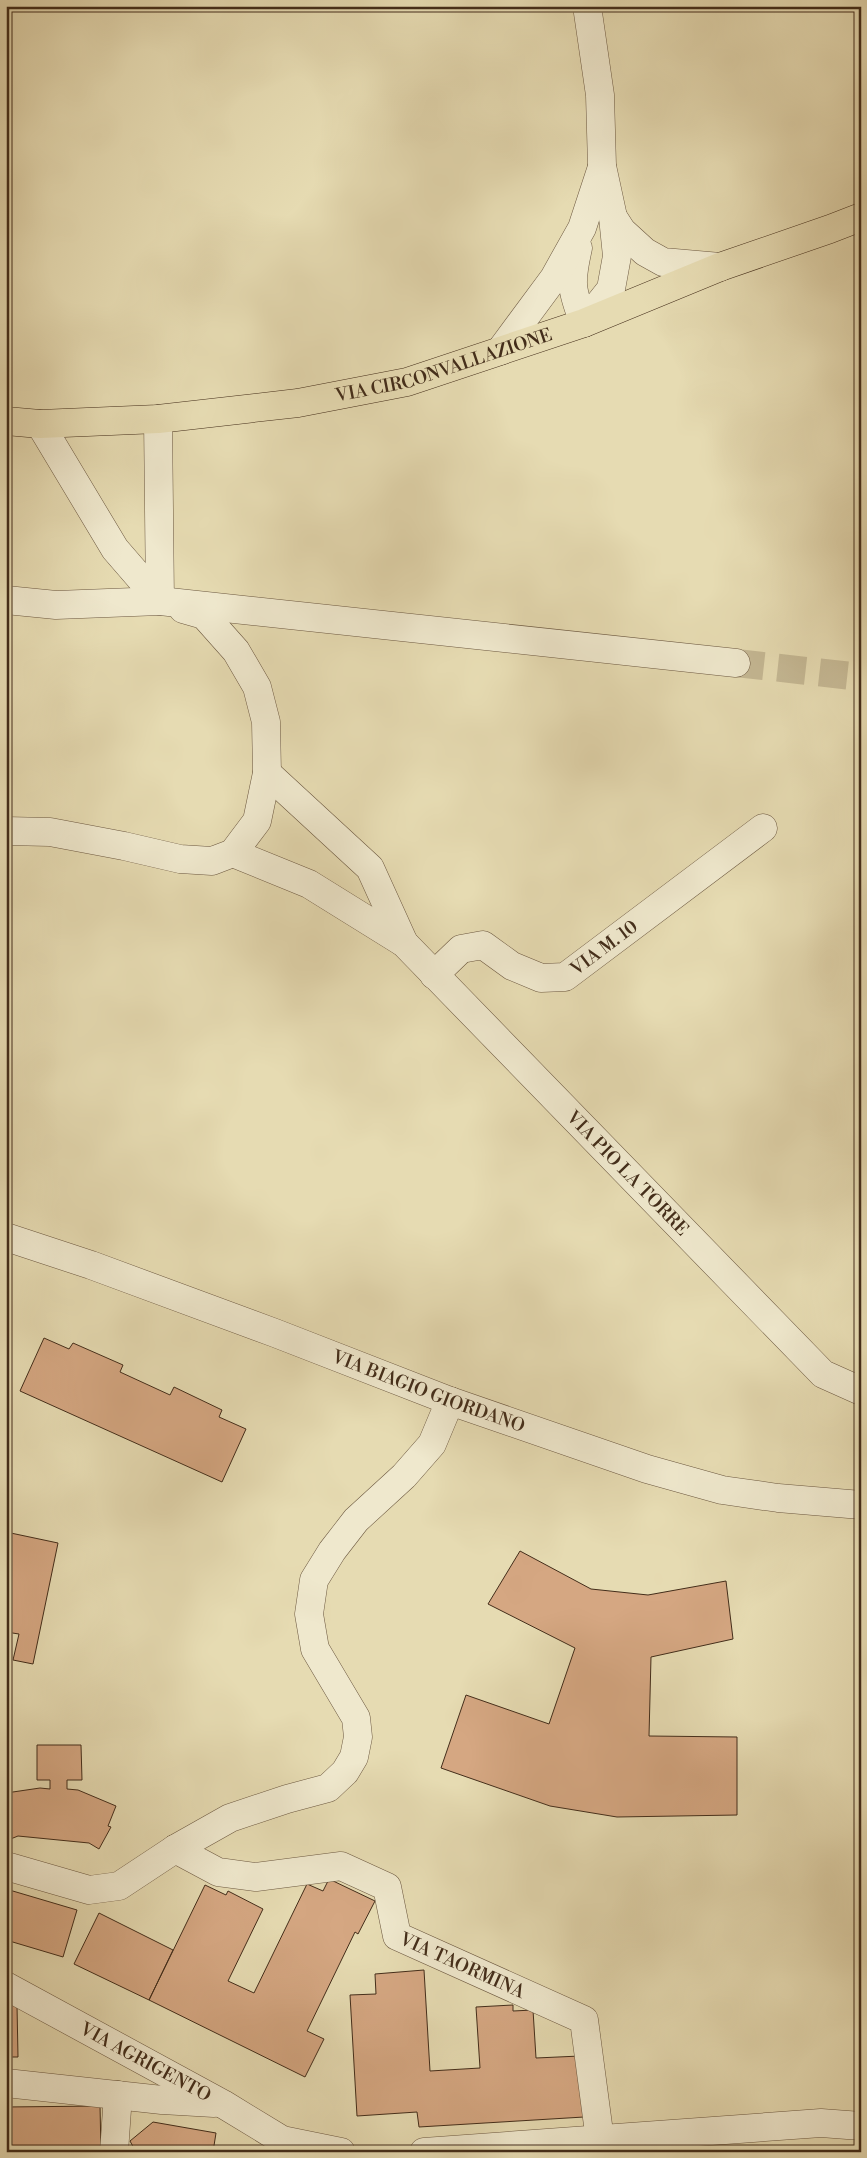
<svg xmlns="http://www.w3.org/2000/svg" width="867" height="2158" font-family="'Libre Bodoni',serif">
<rect width="100%" height="100%" fill="#e6dbb2"/>
<filter id="stains"><feTurbulence type="fractalNoise" baseFrequency=".004" numOctaves="4"/><feColorMatrix values="0 0 0 0 .2 0 0 0 0 .09 0 0 0 0 .02 0 0 0 .5 -.17"/></filter>
<radialGradient id="worn" r=".72"><stop offset=".6" stop-color="#630" stop-opacity="0"/><stop offset="1" stop-color="#630" stop-opacity=".3"/></radialGradient>
<path fill="#d5a782" stroke="#432d1a" d="M44,1338L69,1349L73,1343L123,1365L120,1372L170,1395L174,1387L222,1410L219,1417L246,1429L222,1482L20,1391Z
M6,1532L58,1543L33,1664L13,1660L19,1634L6,1632Z
M520,1551L591,1589L648,1595L726,1581L733,1639L651,1657L649,1736L737,1737V1815L617,1817L550,1806L441,1768L466,1695L549,1724L575,1648L488,1604Z
M37,1745H81L82,1780H67V1789L78,1790L116,1806L108,1826L111,1827L99,1849L89,1843L18,1836L8,1840L6,1793L40,1788L50,1789V1780H37Z
M329,1879L375,1901L358,1934L355,1932L307,2031L324,2039L305,2077L149,2000L205,1885L226,1895L228,1891L263,1909L228,1981L254,1993L307,1884L323,1891Z
M6,1889L77,1910L63,1957L6,1940Z
M99,1913L173,1950L149,2000L74,1964Z
M424,1970L430,2071L480,2068L476,2007L513,2005V2011L533,2010L536,2058L580,2056L584,2117L419,2127L417,2112L357,2116L350,1995L376,1994L375,1974Z
M6,2005H17L18,2057H6Z
M100,2106L101,2152H6V2107Z
M153,2122L216,2133L213,2152H136L130,2141Z"/>
<g fill="none" stroke-linecap="round" stroke-linejoin="round">
<path stroke="#c5b894" stroke-width="28" stroke-dasharray="28 14" stroke-linecap="butt" d="M736,663L861,677"/>
<defs>
<g id="minor">
<path d="M587,6L600,95L602,166L613,217L622,231L645,252L663,262L720,267"/>
<path d="M578,248C570,283 571,289 584,323L611,289L617,256L613,217"/>
<path d="M500,351L554,278L582,228L602,167"/>
<path d="M158,419L160,601"/>
<path d="M40,424L115,549L160,601"/>
<path d="M6,600L56,605L160,601L736,663"/>
<path d="M267,773L370,868L404,943"/>
<path d="M6,831L50,832L124,846L180,859L212,861L233,853L257,821L267,773L266,722L257,687L236,651L204,615L183,609"/>
<path id="s1" d="M233,853L309,884L404,943L823,1374L861,1391"/>
<path id="s2" d="M434,975L461,949L483,945L512,966L541,978L565,977L763,828"/>
<path id="s3" d="M6,1237L91,1265L275,1333L450,1401L647,1469L722,1490L778,1498L861,1505"/>
<path id="s4" d="M175,1849L218,1872L256,1877L341,1866L387,1887L397,1936L584,2020L600,2140"/>
<path d="M6,1866L89,1890L119,1886L175,1849L230,1818L287,1799L328,1788L345,1772L354,1757L358,1737L356,1718L315,1649L309,1614L314,1580L332,1551L356,1520L404,1476L432,1444L450,1401"/>
<path id="s5" d="M6,1986L223,2104L282,2140L341,2152"/>
<path d="M6,2083L162,2100L214,2103"/>
<path d="M114,2152L118,2095"/>
<path d="M424,2152L821,2123L861,2126"/>
</g>
<g id="major">
<path id="s6" d="M6,421L40,424L158,419L298,403L407,382L584,323L720,267L830,229L861,217"/>
</g>
</defs>
<use href="#minor" stroke="#6c5840" stroke-width="29"/>
<use href="#major" stroke="#432d1a" stroke-width="29"/>
<use href="#minor" stroke="#efe8cd" stroke-width="28"/>
<use href="#major" stroke="#e6dbb2" stroke-width="28"/>
</g>
<g text-anchor="middle" stroke-width="4" stroke-linejoin="round" paint-order="stroke">
<g font-size="18" fill="#432d1a" stroke="#efe8cd">
<text dy="6" stroke="none"><textPath href="#s6" startOffset="444">VIA CIRCONVALLAZIONE</textPath></text>
<text dy="6" stroke="none"><textPath href="#s2" startOffset="200">VIA M. 10</textPath></text>
<text dy="6" stroke="none"><textPath href="#s1" startOffset="515">VIA PIO LA TORRE</textPath></text>
<text dy="6" stroke="none"><textPath href="#s3" startOffset="450">VIA BIAGIO GIORDANO</textPath></text>
<text dy="6" stroke="none"><textPath href="#s4" startOffset="345">VIA TAORMINA</textPath></text>
<text dy="6" stroke="none"><textPath href="#s5" startOffset="159">VIA AGRIGENTO</textPath></text>
</g>
</g>
<rect width="867" height="2158" fill="none" stroke="#e6dbb2" stroke-width="25"/>
<rect x="8" y="8" width="852" height="2143" fill="none" stroke="#432d1a" stroke-width="2.5"/>
<rect x="12" y="12" width="842" height="2133" fill="none" stroke="#432d1a"/>
<rect width="100%" height="100%" filter="url(#stains)"/>
<rect width="100%" height="100%" fill="url(#worn)"/>
</svg>
